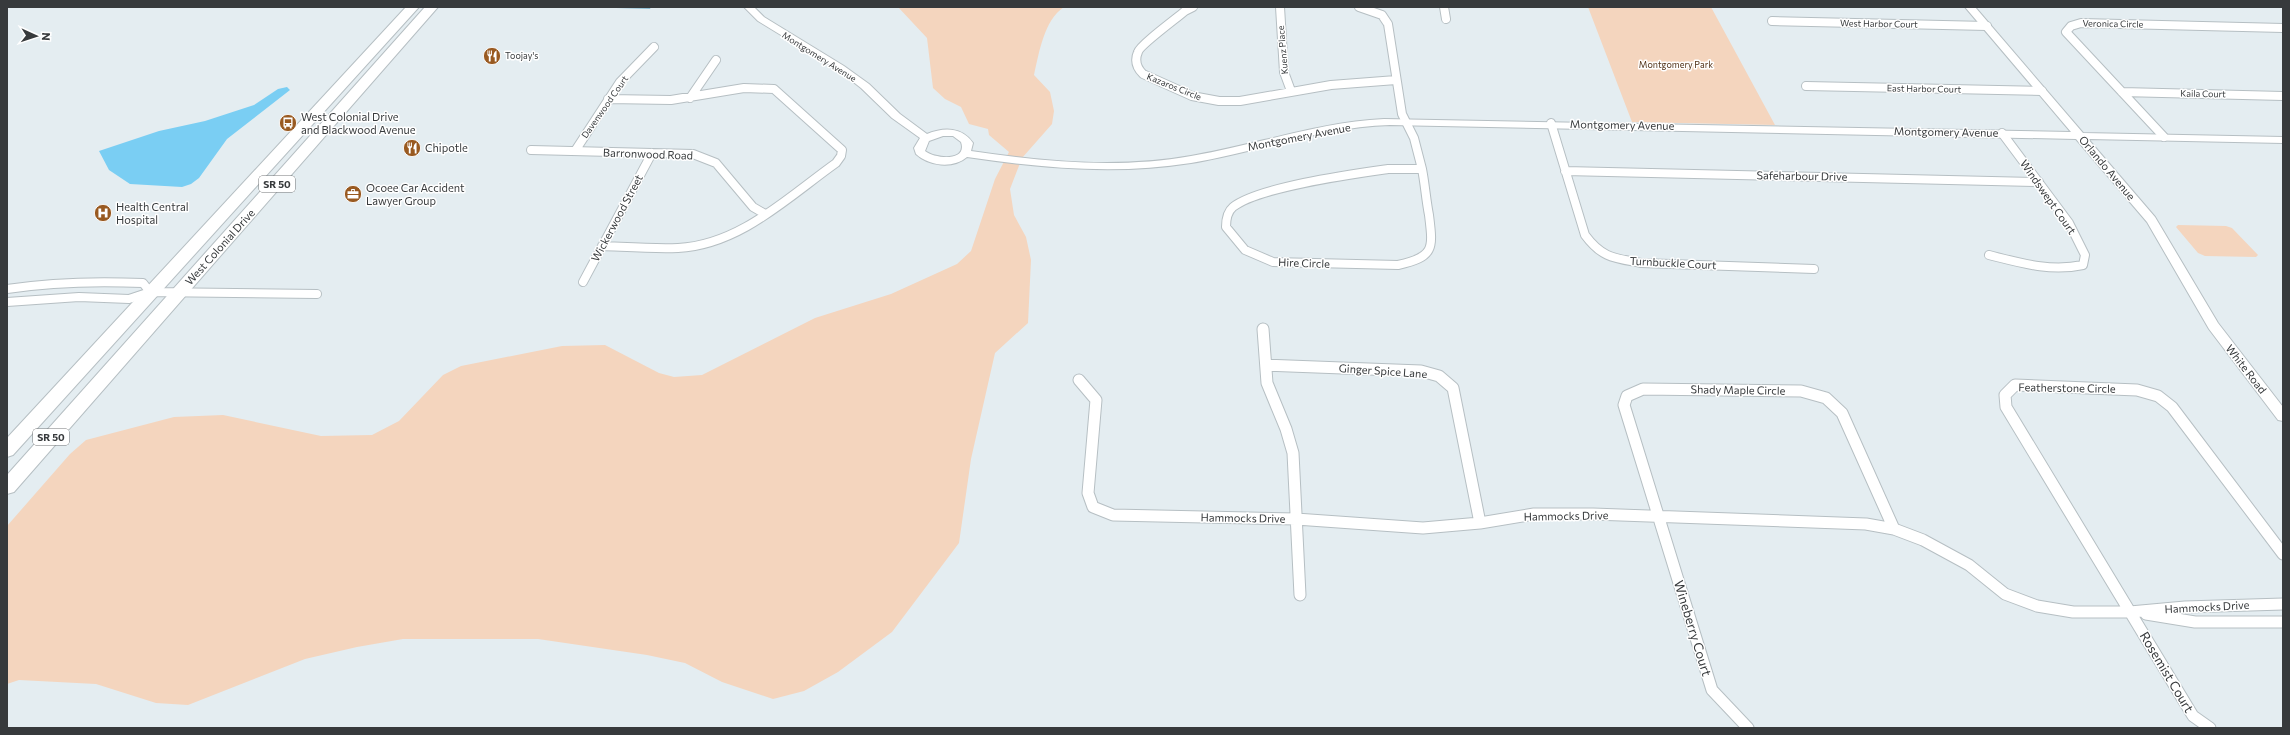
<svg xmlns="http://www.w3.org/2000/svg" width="2290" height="735" font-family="Commissioner,sans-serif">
<rect width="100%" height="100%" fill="#e4edf1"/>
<path fill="#f4d5be" d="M898,7H1064C1044,20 1039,53 1034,75L1050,92L1054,111L1052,124L1022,158L1010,189L1014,215L1026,237L1031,260L1028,323L995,353L971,459L959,543L892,632L838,672L804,691L773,699L722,682L685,663L647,655L538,639H403L357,647L305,659L188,705L156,703L96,684L19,680L7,684V526L70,454L86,440L174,417L223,415L321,436L372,435L399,421L443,375L461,366L562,346L605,345L659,373L674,377L702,375L815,318L891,294L957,264L971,251L995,179L1009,152L989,135L988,129L969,124L961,107L945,99L933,88L927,38Z
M1588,7H1711L1775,125L1632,122Z
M2178,225L2226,226L2232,228L2258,255L2256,257L2205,256L2198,253L2176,227Z"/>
<path fill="#7acef3" d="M287,87L290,90L227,139L199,178L191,184L182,187L130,184L109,170L99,151L159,131L205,121L254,105L278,89Z"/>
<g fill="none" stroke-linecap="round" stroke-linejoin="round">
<defs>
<path id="minor-far1" d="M1193,7L1185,11C1177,18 1140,45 1138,52C1134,61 1137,68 1143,74L1192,96L1219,101H1240L1331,85L1396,80
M1280,7L1284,72L1291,91
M1359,7L1382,15L1388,24L1402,114L1414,138L1422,169
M1444,7L1446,19
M1772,21L1987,26
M1806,86L2042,91
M2122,92L2283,96
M690,98L716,60
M1551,123L1585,235C1602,258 1614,258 1641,263L1814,269
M2164,137L2066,32L2071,26L2081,23L2283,28
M531,150L693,154L716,163L753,207L765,214
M575,151L620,82L654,47
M1388,169H1422C1425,184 1426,200 1429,215C1433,248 1435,257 1398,265L1273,262L1245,250L1226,227C1226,220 1227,212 1233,207C1258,187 1353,174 1388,169Z
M1565,171L2039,182
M602,246C627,247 653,249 678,248C740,245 788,197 836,163L841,156L842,150L774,89L744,88L671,100L608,99
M1989,255C2021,263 2050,272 2083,265L2085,255L2069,223L2002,133
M583,282L652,153
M7,289C52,282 97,281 143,283L150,292
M7,302L79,297L129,299L150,292L317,294"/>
<path id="minor" d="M1263,329L1267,383L1286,429L1293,453L1300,595
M1266,365L1421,371L1439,376L1453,388L1480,523
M1079,380L1096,400L1088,493L1093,507L1113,515L1296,519L1423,528L1480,523L1534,514H1593L1866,524L1894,529L1923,540L1969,565L2005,594L2037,606L2073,612H2130L2185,607L2283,604
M2146,614L2195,622H2283
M1748,728L1712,690L1624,405L1627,396L1643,389L1801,391L1826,398L1842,413L1894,529
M2210,728L2193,716L2006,407L2005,395L2015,385L2137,390L2158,396L2172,407L2283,554"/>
<path id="tertiary" d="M744,7H754L764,17L844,66L869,84L900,114L927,134C944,127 962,127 973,143L971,151C1044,162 1119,169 1191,156C1256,145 1319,122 1384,119L2071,132L1965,7H1975L2083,133L2283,137V143L2088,139L2155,217L2218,323L2283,407V421L2278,420L2209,329L2147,222L2076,139L1390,125C1322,127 1257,152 1191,163C1116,175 1041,168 967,157C953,169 929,166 916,154L914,148L920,138L892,118L861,88L838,70L758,21ZM943,136H953L961,142C968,162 935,159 925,151L929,141Z"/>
<path id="trunk" d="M406,7H419L13,455L7,457V438Z
M425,7H438L14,492L7,494V475Z"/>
</defs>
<use href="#minor-far1" stroke="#b6bfc3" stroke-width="10"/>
<use href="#minor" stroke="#b6bfc3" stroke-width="13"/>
<use href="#tertiary" stroke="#b6bfc3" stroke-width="2"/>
<use href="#trunk" stroke="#b6bfc3" stroke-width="2"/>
<use href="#minor-far1" stroke="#fff" stroke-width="8"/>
<use href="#minor" stroke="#fff" stroke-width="11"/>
<use href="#tertiary" fill="#fff" fill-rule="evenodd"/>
<use href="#trunk" fill="#fff" fill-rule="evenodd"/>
</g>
<path fill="#8abed6" d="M616,7H651L650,9L616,8Z"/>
<defs>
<symbol id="restaurant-disc" viewBox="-11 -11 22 22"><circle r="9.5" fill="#995a21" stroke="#fff"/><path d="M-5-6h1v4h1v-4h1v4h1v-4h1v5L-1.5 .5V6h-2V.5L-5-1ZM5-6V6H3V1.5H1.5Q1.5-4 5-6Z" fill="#fff"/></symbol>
<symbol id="bus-disc" viewBox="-11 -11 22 22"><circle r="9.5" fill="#995a21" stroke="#fff"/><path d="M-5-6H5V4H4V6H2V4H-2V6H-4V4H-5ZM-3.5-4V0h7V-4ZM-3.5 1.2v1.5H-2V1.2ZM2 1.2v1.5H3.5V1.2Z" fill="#fff"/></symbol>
<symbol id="office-disc" viewBox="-11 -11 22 22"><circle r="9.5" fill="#995a21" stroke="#fff"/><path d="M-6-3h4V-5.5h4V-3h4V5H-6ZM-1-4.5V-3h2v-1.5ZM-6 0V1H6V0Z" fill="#fff"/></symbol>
<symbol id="hospital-disc" viewBox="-11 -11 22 22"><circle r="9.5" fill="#995a21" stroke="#fff"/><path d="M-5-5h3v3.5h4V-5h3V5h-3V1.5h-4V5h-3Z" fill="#fff"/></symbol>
</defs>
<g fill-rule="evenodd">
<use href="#restaurant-disc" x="482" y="46" width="20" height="20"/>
<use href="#bus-disc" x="278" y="113" width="20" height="20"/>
<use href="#restaurant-disc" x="402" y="138" width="20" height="20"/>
<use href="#office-disc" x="343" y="184" width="20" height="20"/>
<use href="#hospital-disc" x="93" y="203" width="20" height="20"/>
</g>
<g text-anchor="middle" stroke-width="3" stroke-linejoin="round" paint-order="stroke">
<g font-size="9" fill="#373a3c" stroke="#fff">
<text transform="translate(1879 24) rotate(1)" y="3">West Harbor Court</text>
<text transform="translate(2113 24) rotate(1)" y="3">Veronica Circle</text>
<text transform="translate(1283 50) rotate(-95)" y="3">Kuenz Place</text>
<text transform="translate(819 57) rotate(32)" y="3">Montgomery Avenue</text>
<text transform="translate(1174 87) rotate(22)" y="3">Kazaros Circle</text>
<text transform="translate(1924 89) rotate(1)" y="3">East Harbor Court</text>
<text transform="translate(2203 94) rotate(1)" y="3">Kaila Court</text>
<text transform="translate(605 107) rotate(-55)" y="3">Davenwood Court</text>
</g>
<g font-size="9" fill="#373a3c" stroke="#fff" text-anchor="start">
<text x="505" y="59">Toojay's</text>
</g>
<g font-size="9" fill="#513117" stroke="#fff">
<text x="1676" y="68">Montgomery Park</text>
</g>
<g fill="#fff" stroke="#737576" stroke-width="1">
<rect x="259" y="176" width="36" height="16" rx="3"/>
<rect x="33" y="429" width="36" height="16" rx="3"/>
</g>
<g font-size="10" font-weight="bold" fill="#373a3c">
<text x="277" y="188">SR 50</text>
<text x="51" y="441">SR 50</text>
</g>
<g font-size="11" fill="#373a3c" stroke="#fff" text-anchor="start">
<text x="301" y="121">West Colonial Drive<tspan x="301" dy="13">and Blackwood Avenue</tspan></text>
<text x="425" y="152">Chipotle</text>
<text x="366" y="192">Ocoee Car Accident<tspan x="366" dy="13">Lawyer Group</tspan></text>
<text x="116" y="211">Health Central<tspan x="116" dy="13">Hospital</tspan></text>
</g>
<g font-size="11" fill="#373a3c" stroke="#fff">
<text transform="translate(1622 125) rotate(1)" y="4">Montgomery Avenue</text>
<text transform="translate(1946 132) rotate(1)" y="4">Montgomery Avenue</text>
<text transform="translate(1299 137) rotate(-11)" y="4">Montgomery Avenue</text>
<text transform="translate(648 154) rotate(2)" y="4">Barronwood Road</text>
<text transform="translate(2107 168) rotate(50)" y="4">Orlando Avenue</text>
<text transform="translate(1802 176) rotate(1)" y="4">Safeharbour Drive</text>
<text transform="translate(2048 197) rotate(55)" y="4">Windswept Court</text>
<text transform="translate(617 218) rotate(-62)" y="4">Wickerwood Street</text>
<text transform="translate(220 247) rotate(-48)" y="4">West Colonial Drive</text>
<text transform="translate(1304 263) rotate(2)" y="4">Hire Circle</text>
<text transform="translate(1673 263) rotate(3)" y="4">Turnbuckle Court</text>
<text transform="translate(2246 369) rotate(52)" y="4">White Road</text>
<text transform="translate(1383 371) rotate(4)" y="4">Ginger Spice Lane</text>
<text transform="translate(2067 388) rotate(1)" y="4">Featherstone Circle</text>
<text transform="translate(1738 390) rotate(1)" y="4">Shady Maple Circle</text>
<text transform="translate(1566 516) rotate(-1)" y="4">Hammocks Drive</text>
<text transform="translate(1243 518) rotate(1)" y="4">Hammocks Drive</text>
<text transform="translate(2207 607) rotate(-3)" y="4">Hammocks Drive</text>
</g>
<g font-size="13" fill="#373a3c" stroke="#fff">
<text transform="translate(1693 628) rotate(73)" y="5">Wineberry Court</text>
<text transform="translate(2167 672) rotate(59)" y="5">Rosemist Court</text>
</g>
</g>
<rect width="2290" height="735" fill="none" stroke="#373a3c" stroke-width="16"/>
<g transform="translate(36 36) rotate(93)" stroke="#ffffff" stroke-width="3" paint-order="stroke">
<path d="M0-3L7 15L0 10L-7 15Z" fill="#373a3c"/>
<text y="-6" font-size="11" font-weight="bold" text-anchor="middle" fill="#373a3c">N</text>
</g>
</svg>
